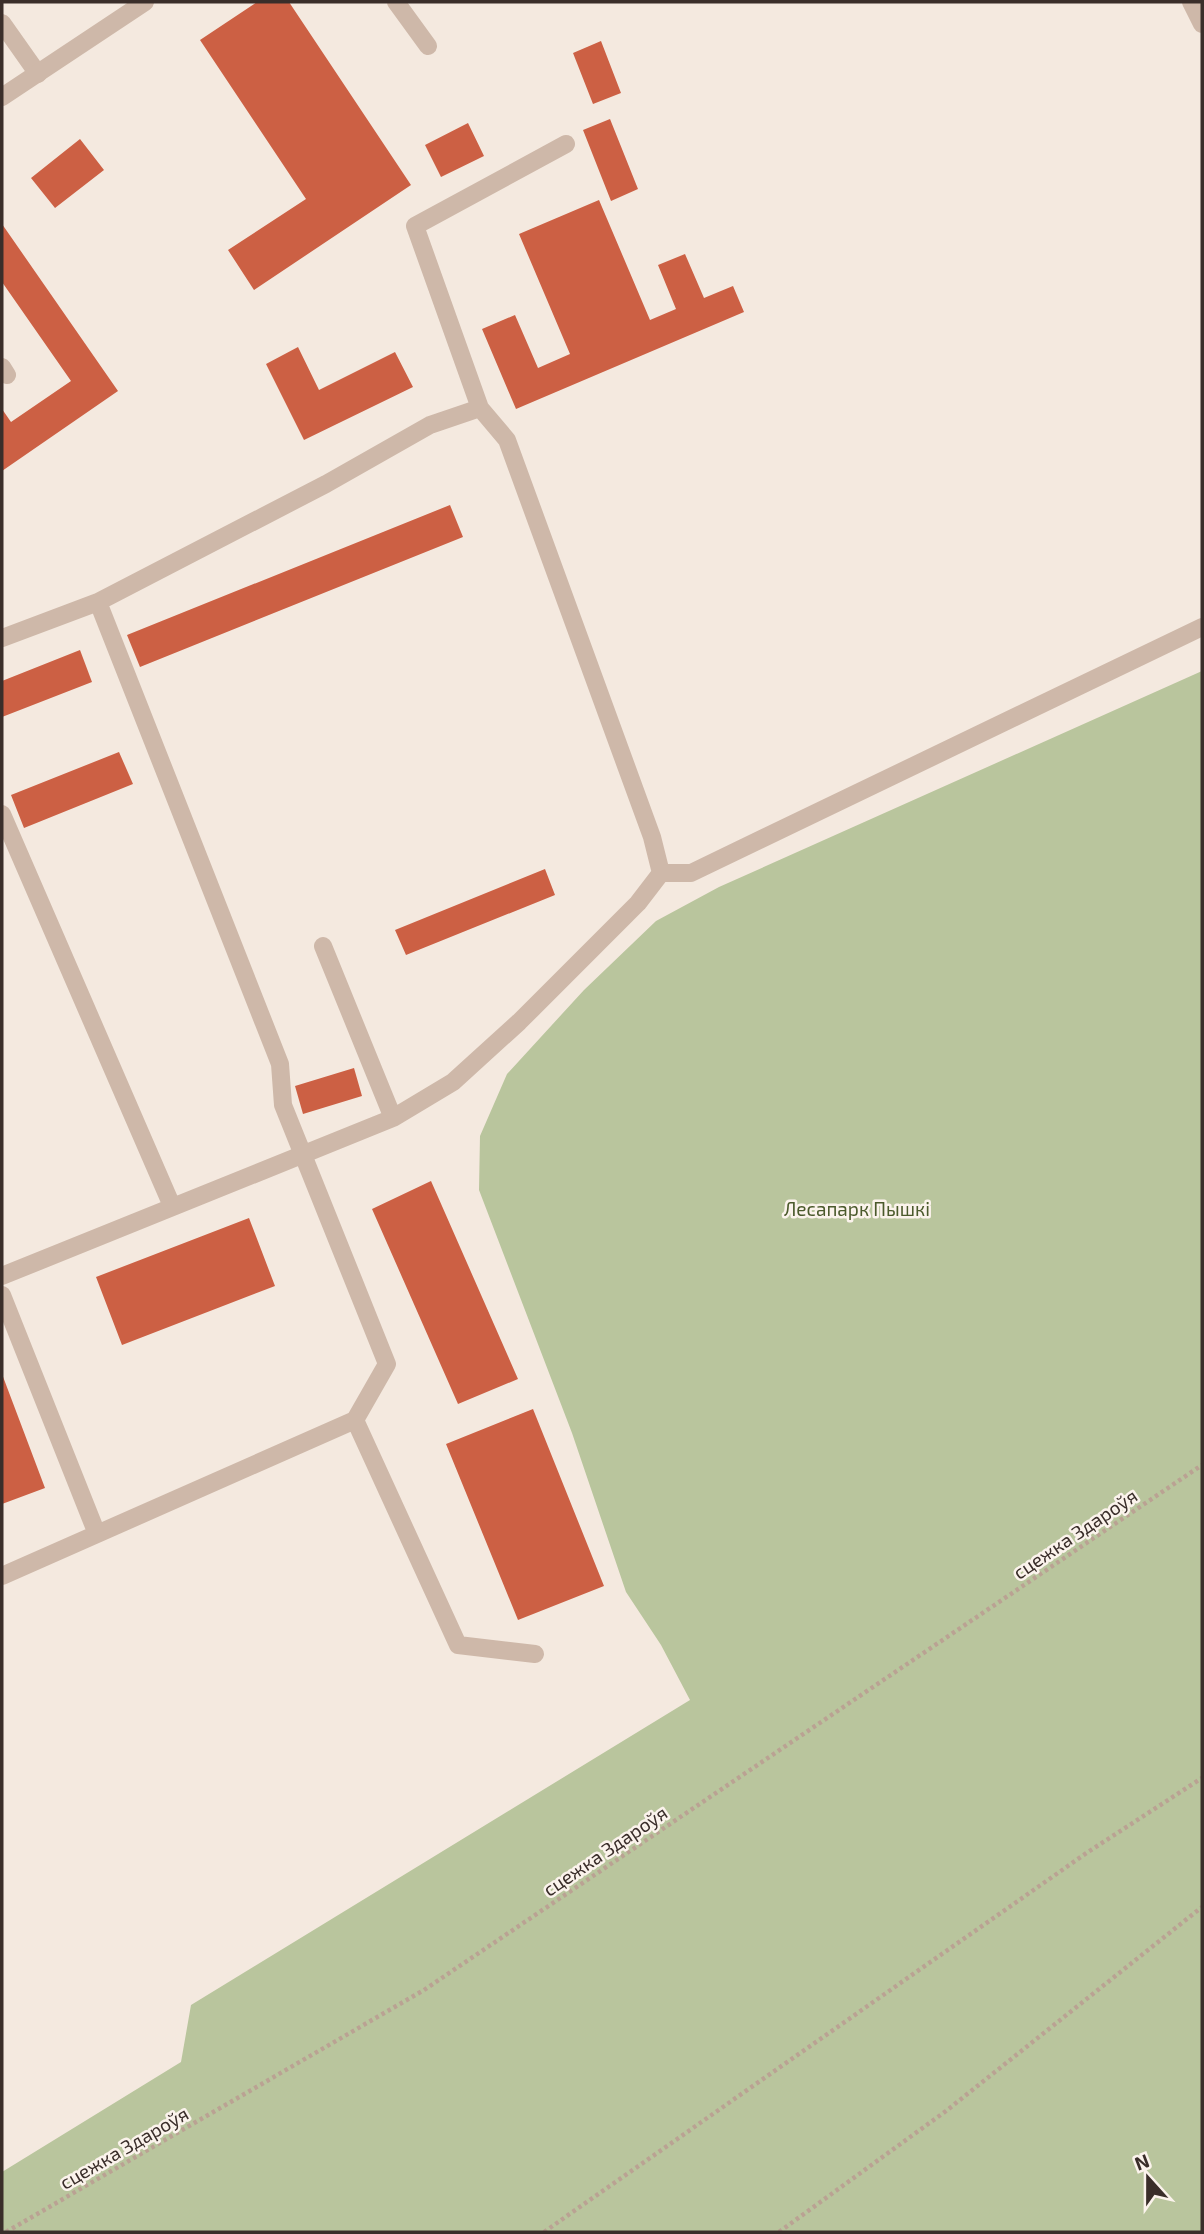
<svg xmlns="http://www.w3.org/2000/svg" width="1204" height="2234" font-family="'Exo 2',sans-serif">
<rect width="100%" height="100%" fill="#f4e9df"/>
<path fill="#b9c59d" d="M1202,671V2232H2V2172L181,2062L191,2005L690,1700L661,1645L626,1592L572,1433L479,1190L480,1136L507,1074L584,990L656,921L719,887Z"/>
<path fill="#cc6044" d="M257,2H289L411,185L254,290L228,250L306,199L200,40Z
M601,41L621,93L593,104L573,53Z
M610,119L638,189L611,201L583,130Z
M468,123L484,156L441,177L425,145Z
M80,139L104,170L55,208L31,178Z
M599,200L650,320L676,309L658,265L685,254L704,298L733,286L744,312L516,409L482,329L515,315L538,368L570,354L519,234Z
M2,224L118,391L2,471V409L11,422L71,381L2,282Z
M298,347L319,390L395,352L413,387L304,440L266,364Z
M450,505L463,537L140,667L127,635Z
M80,650L92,682L2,717V681Z
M119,752L133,784L24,828L11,795Z
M545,869L555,895L406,955L395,930Z
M354,1068L362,1096L303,1114L295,1086Z
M431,1181L518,1379L458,1404L372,1209Z
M249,1218L275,1286L122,1345L96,1277Z
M2,1374L45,1488L2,1504Z
M533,1409L604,1586L518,1620L446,1444Z"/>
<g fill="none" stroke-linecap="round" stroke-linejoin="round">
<path stroke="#baa293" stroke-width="4.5" stroke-dasharray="3.5 3.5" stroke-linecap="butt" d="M6,2232L424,1990L1202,1465
M544,2232L1088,1852L1202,1778
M779,2232L946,2111L1202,1907"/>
<path stroke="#ceb8a9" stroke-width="18" d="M396,2L428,46
M1191,2L1202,24
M2,23L38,74
M2,367L7,375
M2,638L98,602L326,484L430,425L480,408
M2,814L172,1206
M661,873H691L1202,627
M323,946L393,1118
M2,1276L393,1118L453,1082L519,1022L638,903L661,873L652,837L507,440L480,408L415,226L566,144
M2,1295L97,1534
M355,1420L458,1645L535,1654
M2,1576L355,1420L387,1364L283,1105L280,1064L98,602"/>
<path stroke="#ceb8a9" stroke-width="18" d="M2,97L145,2"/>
</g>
<g text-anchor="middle" stroke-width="5" stroke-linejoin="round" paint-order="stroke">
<g font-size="19" fill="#4b5a2c" stroke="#fbf3ec">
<text x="857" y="1216">Лесапарк Пышкі</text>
</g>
<g font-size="19" fill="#3a2e2a" stroke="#fbf3ec">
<text transform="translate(1075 1534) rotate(-34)" y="7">сцежка Здароўя</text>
<text transform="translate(605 1851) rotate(-34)" y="7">сцежка Здароўя</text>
<text transform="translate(124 2148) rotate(-30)" y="7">сцежка Здароўя</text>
</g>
</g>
<rect width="1204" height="2234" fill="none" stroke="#3a2e2a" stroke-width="7"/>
<g transform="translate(1148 2178) rotate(339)" stroke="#fbf3ec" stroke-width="5" paint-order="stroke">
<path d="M0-5L12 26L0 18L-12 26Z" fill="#3a2e2a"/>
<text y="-10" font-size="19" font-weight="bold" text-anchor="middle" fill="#3a2e2a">N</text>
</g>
</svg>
